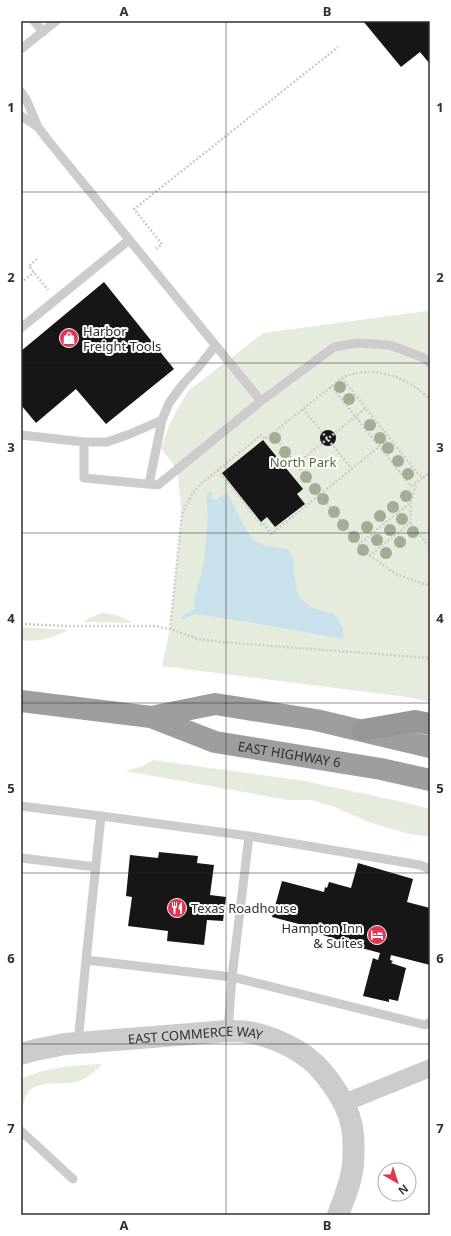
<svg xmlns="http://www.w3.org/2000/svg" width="451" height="1236" font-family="'Noto Sans',sans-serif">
<rect width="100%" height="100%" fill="#fff"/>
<path fill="#e6ecdd" d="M427,311L430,314V702L407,697L162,666L170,629L182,514L177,470L161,448L171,421L188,391L263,333Z
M102,613C114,614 122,616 132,623L83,622L89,618Z
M21,627L69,630C54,637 38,643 21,640Z
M153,760L305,781L407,803L430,809V837L405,833L369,822L334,807L312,800H288L125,771L143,766Z
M102,1064C97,1070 84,1080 77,1082C63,1085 36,1079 27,1094C24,1099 23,1106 21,1111V1079C46,1067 75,1065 102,1064Z"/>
<path fill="#c9e1eb" d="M211,491L212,494V499L216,500L222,495L228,494C234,505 246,533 254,540C261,547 278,547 288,549L294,561V575L298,596L312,608L334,614L343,628V639L254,623L195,614L182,620L180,618L194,609L195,597L204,561L208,515L206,497L208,492Z"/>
<path fill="#161616" d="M363,21H430V64L420,52L401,67Z
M104,282L174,369L106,424L76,389L36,423L21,405V351Z
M320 438a8 8 0 1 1 16 0a8 8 0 1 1-16 0Z
M263,440L303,489L297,494L305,504L275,527L267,517L261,522L222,473Z
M159,852L198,856L197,863L214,865L210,895L226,897L223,921L207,920L204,945L167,941L168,931L128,926L132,897L126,896L130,855L158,858Z
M358,863L413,879L407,902L430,908V965L391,955L390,960L393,961L391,963L406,968L398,1001L389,999V1002L363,996L373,958L378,960L380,953L336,941V939L313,932L314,928L272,917L282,881L324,892L325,887L327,888L329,882L351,888Z"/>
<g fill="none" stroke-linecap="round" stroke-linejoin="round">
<path stroke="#ccc" stroke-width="2.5" stroke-dasharray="2 2" stroke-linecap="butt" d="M156,249L162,244L134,209L338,47
M37,259L29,266L48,290
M21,283L34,272
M342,378L419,475L423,477L430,473
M331,386L411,486L423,477
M303,409L352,469
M272,434L366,553L396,574L424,584L430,585
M295,465L366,408
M218,470L261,524L263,523L271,534L390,438
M410,523L428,545H430
M358,545L411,502L416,483
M369,556L410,523L411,503
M21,624L67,626H154L170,629L198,639L220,642L430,658
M170,629L182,514L192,494L202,483L261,435L265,439L342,378C371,364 408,376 430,400"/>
<path stroke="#ccc" stroke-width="9" d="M34,21L43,32
M21,49L56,21
M21,92L26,99L38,127L47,139L261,401L334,347L357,343L390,345L424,358L430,363
M21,116L38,127
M21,328L129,240
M21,435L84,442H107L130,434L162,420L169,403L183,384L197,369L215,346
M84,442V478L158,485L261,401
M149,484L162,420
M21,806L101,816
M21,858L96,867
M430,869L420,865L249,836L101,816L86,960L232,977L425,1025L430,1022
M228,1031L232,977L249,836
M78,1043L86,960
M21,1131L73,1179"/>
<path stroke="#ccc" stroke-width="18" d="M344,1103L430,1068"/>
<path stroke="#ccc" stroke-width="22" id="s1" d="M21,1054L35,1050L65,1044L228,1031C236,1031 245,1031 253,1033C270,1036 294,1047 308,1058C324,1070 347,1102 351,1123C354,1135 354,1150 353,1163C352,1181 344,1198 338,1215"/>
<g stroke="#9e9e9e" stroke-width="22">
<path id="s2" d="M21,701L151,717L215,742L381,769L430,780"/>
<path d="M151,717L215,704L316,720L430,747"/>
</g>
<path stroke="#969696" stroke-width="22" d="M363,730L415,721L430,724"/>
</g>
<g fill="#a2ad94">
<circle cx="340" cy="387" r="6"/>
<circle cx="349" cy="399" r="6"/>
<circle cx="370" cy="425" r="6"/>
<circle cx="275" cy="438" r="6"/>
<circle cx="380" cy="438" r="6"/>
<circle cx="388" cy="448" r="6"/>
<circle cx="285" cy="452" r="6"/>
<circle cx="398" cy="461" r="6"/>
<circle cx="408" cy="474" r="6"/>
<circle cx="306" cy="477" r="6"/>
<circle cx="315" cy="489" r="6"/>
<circle cx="406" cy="496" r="6"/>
<circle cx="323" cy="499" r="6"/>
<circle cx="393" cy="507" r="6"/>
<circle cx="334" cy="512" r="6"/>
<circle cx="380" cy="516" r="6"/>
<circle cx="402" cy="519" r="6"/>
<circle cx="343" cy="525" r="6"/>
<circle cx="367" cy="527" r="6"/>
<circle cx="390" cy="530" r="6"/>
<circle cx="413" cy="532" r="6"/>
<circle cx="354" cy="537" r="6"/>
<circle cx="377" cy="540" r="6"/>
<circle cx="400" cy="542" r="6"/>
<circle cx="363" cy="550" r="6"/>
<circle cx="386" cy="553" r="6"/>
</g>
<path fill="none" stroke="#2f2f2f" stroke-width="1" stroke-opacity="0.55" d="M226,21V1215M21,192H430M21,363H430M21,533H430M21,703H430M21,873H430M21,1044H430"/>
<defs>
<symbol id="shop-disc" viewBox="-11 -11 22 22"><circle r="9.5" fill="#e2354f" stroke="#fff"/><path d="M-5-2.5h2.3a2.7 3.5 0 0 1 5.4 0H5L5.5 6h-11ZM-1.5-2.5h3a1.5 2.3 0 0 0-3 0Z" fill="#fff"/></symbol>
<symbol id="restaurant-disc" viewBox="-11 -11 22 22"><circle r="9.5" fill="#e2354f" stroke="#fff"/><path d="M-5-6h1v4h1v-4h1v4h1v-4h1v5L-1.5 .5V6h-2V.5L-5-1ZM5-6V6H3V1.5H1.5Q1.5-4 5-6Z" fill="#fff"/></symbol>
<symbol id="hotel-disc" viewBox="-11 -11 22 22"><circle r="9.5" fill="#e2354f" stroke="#fff"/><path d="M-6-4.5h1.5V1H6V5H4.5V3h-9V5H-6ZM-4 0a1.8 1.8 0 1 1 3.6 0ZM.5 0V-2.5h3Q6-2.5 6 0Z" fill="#fff"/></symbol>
</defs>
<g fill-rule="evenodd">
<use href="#shop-disc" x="58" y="327" width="22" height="22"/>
<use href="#restaurant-disc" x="166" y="897" width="22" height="22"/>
<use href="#hotel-disc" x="366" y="924" width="22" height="22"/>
</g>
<g text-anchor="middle" stroke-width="4" stroke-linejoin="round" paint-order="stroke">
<g font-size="13" fill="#2f2f2f" stroke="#fff" text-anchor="start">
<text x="83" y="336">Harbor<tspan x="83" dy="15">Freight Tools</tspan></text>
<text x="191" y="913">Texas Roadhouse</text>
<text x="363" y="933" text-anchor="end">Hampton Inn<tspan x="363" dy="15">&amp; Suites</tspan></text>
</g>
<g font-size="13" fill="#556a3d" stroke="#fff">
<text x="303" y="467">North Park</text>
</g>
<g font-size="13" fill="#2f2f2f" stroke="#fff">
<text dy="5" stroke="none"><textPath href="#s2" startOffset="275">EAST HIGHWAY 6</textPath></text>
<text dy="5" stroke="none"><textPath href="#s1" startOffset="176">EAST COMMERCE WAY</textPath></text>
</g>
</g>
<rect width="451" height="1236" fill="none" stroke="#ffffff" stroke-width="44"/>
<g transform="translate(397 1182) rotate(141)"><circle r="19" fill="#ffffff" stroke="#acacac"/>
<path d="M0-3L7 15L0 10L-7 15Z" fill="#e2354f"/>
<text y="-6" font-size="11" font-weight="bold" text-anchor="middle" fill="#2f2f2f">N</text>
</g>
<rect x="22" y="22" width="407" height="1192" fill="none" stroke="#2f2f2f" stroke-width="1.5"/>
<g font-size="13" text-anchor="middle" font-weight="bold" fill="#2f2f2f">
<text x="124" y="16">A</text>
<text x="327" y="16">B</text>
<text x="11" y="112">1</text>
<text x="440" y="112">1</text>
<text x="11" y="282">2</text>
<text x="440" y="282">2</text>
<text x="11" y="452">3</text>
<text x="440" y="452">3</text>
<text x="11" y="623">4</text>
<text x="440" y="623">4</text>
<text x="11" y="793">5</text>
<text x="440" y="793">5</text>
<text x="11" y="963">6</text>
<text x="440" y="963">6</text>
<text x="11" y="1133">7</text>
<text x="440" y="1133">7</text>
<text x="124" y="1230">A</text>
<text x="327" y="1230">B</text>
</g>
</svg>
